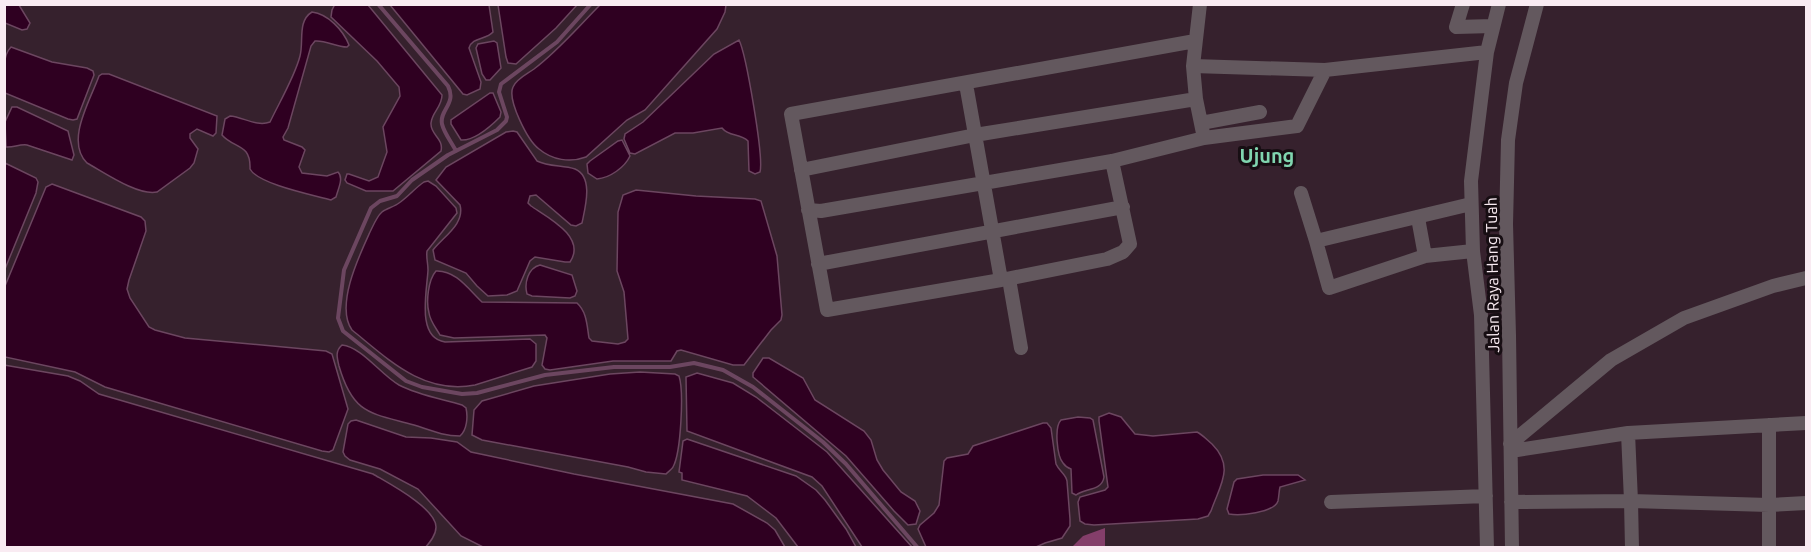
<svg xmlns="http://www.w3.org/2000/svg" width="1811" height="552" font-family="Ubuntu,sans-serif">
<rect width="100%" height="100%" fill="#36212d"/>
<path fill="#843e6a" d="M1105,528V547H1072L1083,536Z"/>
<path fill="#2f0021" stroke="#6c4660" stroke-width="1.5" d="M335,4L368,5L442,95C442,107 432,112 431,123C430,135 444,138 441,151L393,191H366L347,183L345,180L347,174H349L369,181L378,177L387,152L383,127L400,96L399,87L377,61L331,17L332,10Z
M4,5H19L30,23L27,29L22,30L5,23Z
M390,5H489L493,32C486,40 472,37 469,48L481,82L480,89L467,95L463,94Z
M498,5V4L577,5L556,28L516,64L508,63L506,57Z
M600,5H726L725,12L717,29L645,110L627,120L586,157C570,163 552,160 539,149C528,141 507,100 513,87C516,79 527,74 534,69C558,51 579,26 600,5Z
M312,12C328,14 343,30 349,45L347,47C336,47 326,40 315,41L311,46L288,128L283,137L284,140L302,147L305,150L299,167L302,173L327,176L338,172C344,178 338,189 336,197L331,200C313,195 258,184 250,169C251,143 234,149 222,135L225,119L230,116C243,117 257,127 270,122C279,103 295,76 300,56C304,42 297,21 312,12Z
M739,40C746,54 764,157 760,172L755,174L749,171L748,141C740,133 729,137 722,128L693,133H675L635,154L630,153L624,139L625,134L643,122L714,54Z
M494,41L497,43L501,68L490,80H486L482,74L476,48L478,44Z
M11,47L52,62L87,68L93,71L94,75L77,119L73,120L68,119L5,93C4,79 1,57 11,47Z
M102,74H109L217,116L216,133L213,136L197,129L190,134V138L198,149L194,163L190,168L157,192C138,196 105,173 87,163C65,141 90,101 99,76Z
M490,93H493L501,112L500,117C491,126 475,141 461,140L451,124V120Z
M12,107H17L68,131L74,155L72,160L27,145C19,144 13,148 6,147L5,122Z
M513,131L517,132L537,161C549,167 563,165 575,169C594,177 585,208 582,223L576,226L571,225L536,195L530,196L528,203L531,206C547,217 587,237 570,262H565L535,257L530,261L517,291L507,295L488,296L477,286L466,273L435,260L433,250C444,236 465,224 460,205L436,180L446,167L506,132Z
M622,140L630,156C625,167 610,178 597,179L588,173L587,164L590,161L618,141Z
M5,163L36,178L38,182L36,193L5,269Z
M428,181L436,186L456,208L457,213L427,251C426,257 428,263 428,270C427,291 416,338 445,342L530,339L536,344V361L532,367L475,385C423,395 388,359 352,330C335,306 359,256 370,232C373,226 377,216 382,212C387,208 394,207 399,203C408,197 415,188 424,182Z
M52,184L141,217L145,221L146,231L129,280L127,289L130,298L149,327L155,330L185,338L326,351L332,354L348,409L333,450L329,452L322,451L105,387L75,372L5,357V286L46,187Z
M636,190L696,196L755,199L761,201L777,256L782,315L781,320L771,330L744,365H733L681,350L677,351L671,361H613L550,370L545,369L542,365L547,338L545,335L454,338L440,335C436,328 430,321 429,313C426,302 428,280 436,271C456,270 469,290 482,302L577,303C587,312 587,326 589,338L592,341L618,344L625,342L628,339L624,292L617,271L618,212L623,195Z
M540,265L572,275L577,291L575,296L570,298L532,296L527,294C524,283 528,268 540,265Z
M342,345C362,347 381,375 399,385C418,395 442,399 462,405L466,408C468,417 467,430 460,436C443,436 430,430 414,425C371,413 353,415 339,366C337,358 335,351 342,345Z
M763,358H769L803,378L815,400L864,431L871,440L877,460L883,470L901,492L915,501L920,511L916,524L908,525L894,511L846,456L753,377V373Z
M4,365L68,376L80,381L99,394L373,474C388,483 436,508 436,527C436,535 430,542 425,548L5,547Z
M640,372L675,374L679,376C684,391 681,453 673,467C672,469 668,472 666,474L646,472L628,467L482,440L472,435L474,410L482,401L534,386L610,374Z
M697,373L733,383L756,397L827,452L912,547H862L822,486L812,477L687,431L686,377Z
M1109,413L1121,417L1135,434L1153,436L1197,432C1203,435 1207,440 1212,444C1235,467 1220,485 1211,511L1208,516L1198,519L1094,525L1085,524L1080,521L1078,502L1080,497L1105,490L1108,487L1099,421V417Z
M1078,417L1090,418L1093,420L1104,477C1102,491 1085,488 1076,495L1072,493L1071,469C1068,468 1065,466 1063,463C1057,456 1054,427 1061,420Z
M356,420L406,437L431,438L457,442L471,452L574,474L733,504L767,523L775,530L785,547H483L461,536L418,489L380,469L350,460L345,456L343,452L348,424L351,421Z
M1043,423H1047L1051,428L1056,464C1059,471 1066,474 1067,481L1070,519V526L1062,538L1045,543L1036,547H926L918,529L920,525L934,513L939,505L944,461L947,458L968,454L973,446Z
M687,439L796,476L816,490L825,500L846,529L856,547H798L776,518L747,496L682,480V473L679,472L683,441Z
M1263,475H1298L1305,480L1280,487C1279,491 1279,496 1278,501C1274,513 1239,516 1229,514L1227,509L1234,482L1237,479Z"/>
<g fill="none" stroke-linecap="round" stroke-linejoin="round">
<path stroke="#6c4660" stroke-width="4" d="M378,4L448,86C457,104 439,110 442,124C444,133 452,143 456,151
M591,4L557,42L501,84L499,92L507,117L506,121L497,130L448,155L412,180L397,196L380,201L371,208L344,270L338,318L343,331L406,381L422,387L462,394L477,393L545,375L614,367H670L694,363L723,370L753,387L823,442L846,464L918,548"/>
<path stroke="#63585e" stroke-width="14" d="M1200,4L1193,66L1196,99L1204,138
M1463,4L1456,27L1493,26
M1193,66L1325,70
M966,84L1001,280
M1201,123L1260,112
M1112,161L1130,244L1123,252L1107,259L1001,280L827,310L791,114L1195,41
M801,170L975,135L1196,99
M1301,193L1316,241L1471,204
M808,210L821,211L1112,161L1204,138L1297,126L1325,70L1487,52
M1418,218L1425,256
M1316,241L1329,288L1425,256L1473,251
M818,264L1123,207
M1009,279L1021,348
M1769,425V548
M1510,444L1611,360L1684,318L1773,286L1806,278
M1511,451L1628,433L1806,423
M1331,502L1486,496
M1511,502L1631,501L1628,433
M1487,548L1481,315L1473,251L1471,181L1487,52L1499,4
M1512,548L1509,335L1506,224L1508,140L1516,83L1537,4
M1632,548L1631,501L1769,505L1806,503"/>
</g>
<g text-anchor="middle" stroke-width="6" stroke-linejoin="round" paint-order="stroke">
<g font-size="16" fill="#f9ebf2" stroke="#170e13">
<text transform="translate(1492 275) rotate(-91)" y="6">Jalan Raya Hang Tuah</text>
</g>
<g font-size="20" font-weight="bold" fill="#80d5af" stroke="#170e13">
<text x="1267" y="163">Ujung</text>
</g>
</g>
<rect width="1811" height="552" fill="none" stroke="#f9ebf2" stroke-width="12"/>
</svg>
